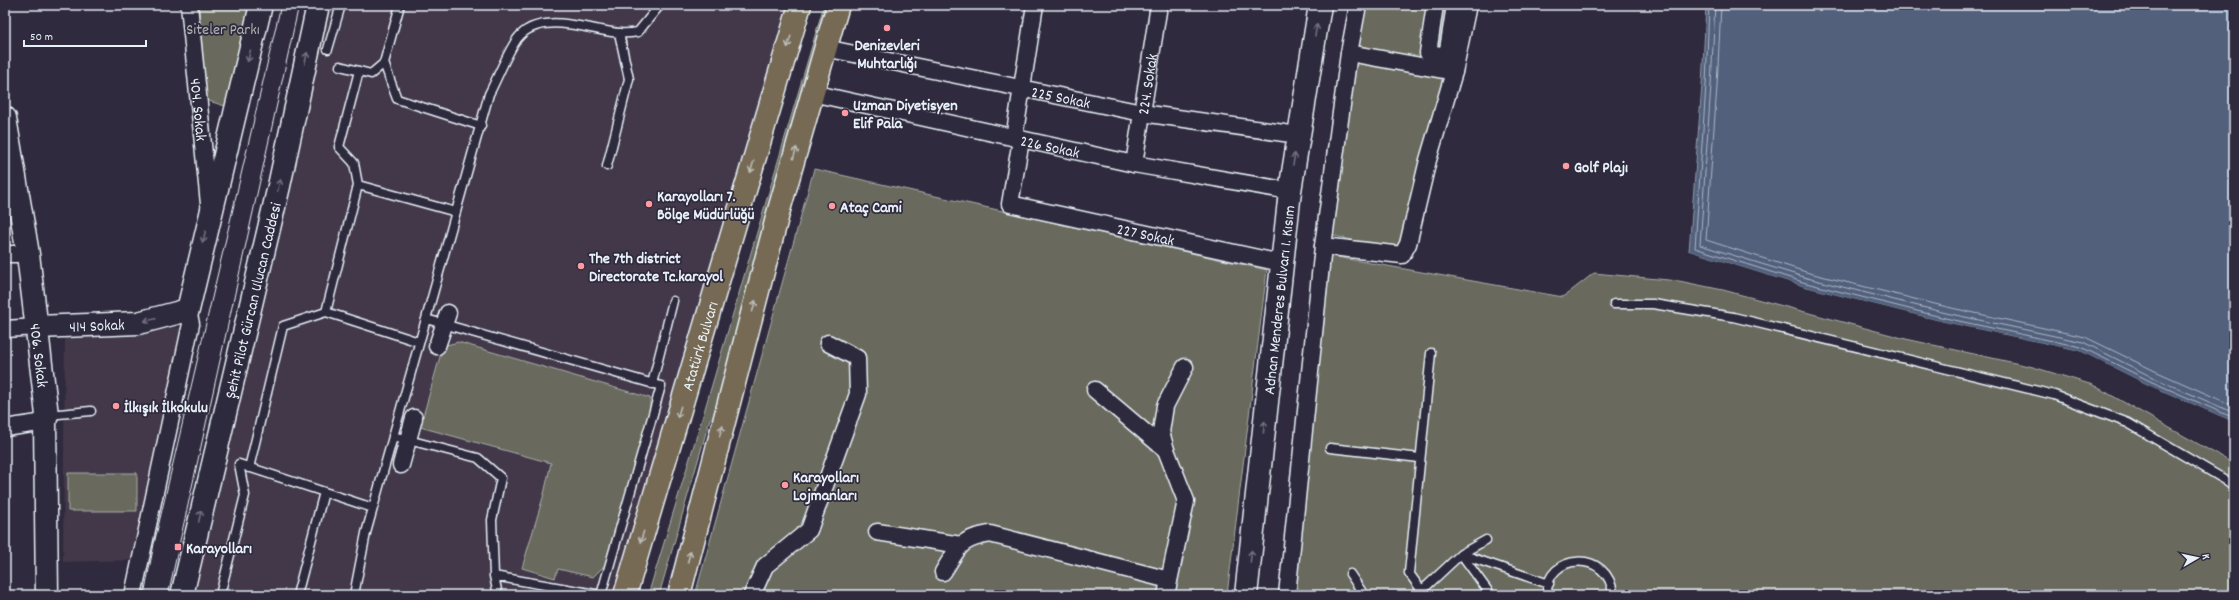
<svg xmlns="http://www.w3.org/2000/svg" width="2239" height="600" font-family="Dekko,sans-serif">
<rect width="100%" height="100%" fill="#2f2a3d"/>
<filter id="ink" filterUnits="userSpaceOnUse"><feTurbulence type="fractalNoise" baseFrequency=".025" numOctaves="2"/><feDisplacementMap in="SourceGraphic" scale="8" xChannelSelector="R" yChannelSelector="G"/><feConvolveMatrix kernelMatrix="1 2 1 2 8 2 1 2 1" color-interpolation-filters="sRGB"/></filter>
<g filter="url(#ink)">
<path fill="#433948" d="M329,5H788L695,335L615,595H190Z
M185,327L133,560L63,562L65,337Z"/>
<path fill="#696b5d" stroke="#a8aeaa" d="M199,5H251L228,107L206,100Z
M824,5H831L713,417L710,419L659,595H648L704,412Z
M1364,5H1465L1401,252L1331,235Z
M814,169L1267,270L1227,595H695Z
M1331,256L1563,297L1594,273L1679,281L1723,290L1906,339L2033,367L2093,385L2234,464V595H1294Z
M458,342L650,398V412L605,565L593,577L558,569L555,578L522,568L544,494L551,463L420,427L443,346Z
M68,473H137V511H68Z"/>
<path fill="#52607b" stroke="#8e9aad" d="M1706,5H2234V422L2148,385L2080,351L1944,322L1805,287L1689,251L1702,85Z"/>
<path fill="#2f2a3d" d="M1689,251L1805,287L1944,322L2080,351L2148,385L2234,422V424L2147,387L2080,353L1944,324L1804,289L1689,253L1687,252Z"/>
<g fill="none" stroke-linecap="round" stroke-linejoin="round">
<path stroke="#acb7c6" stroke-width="1" d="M1709,5L1706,85L1695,248L1806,283L1945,318L2081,347L2150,381L2234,418
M1715,5L1711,85L1700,245L1807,278L1946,313L2083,342L2152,377L2234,413
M1721,5L1717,86L1706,240L1809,273L1947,307L2085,337L2155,371L2234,406"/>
<defs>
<path id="lane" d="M400,5L384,63L397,99L481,126
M328,49L341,5
M340,66L371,74L384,63
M607,166L629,79L619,33
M358,185L354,163L339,147L359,71
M1614,304H1653L1733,317L2054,395L2128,423L2234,485
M326,312L358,185L456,212
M652,384L673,301
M48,415L91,411
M393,436L478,458L501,478L492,520L494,576L601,595L661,386L426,319
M1330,448L1420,458
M249,468L283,326L326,312L419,342
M1486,540L1461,554L1491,595
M1350,574L1364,595
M494,576L498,595
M220,595L245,495L239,464L373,508
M297,595L324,492
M354,595L366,533L489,94C498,77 506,55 517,39C539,9 591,31 620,33C626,34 632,33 638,32L660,5
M1417,595L1461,554L1549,584
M1425,595L1409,573L1431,353
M1547,595C1545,552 1610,549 1613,595"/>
<g id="street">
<path id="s1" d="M189,5L209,204"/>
<path d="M1435,5L1428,53L1447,56L1455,5"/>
<path id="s2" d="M825,48L1142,113L1298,135"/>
<path d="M1349,53L1454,72"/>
<path id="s3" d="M812,93L1134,164L1290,191"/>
<path d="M1014,138L1035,5"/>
<path id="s4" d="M1021,140L1010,204L1281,263"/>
<path id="s5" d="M1134,164L1159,5"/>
<path d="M1323,246L1402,255L1408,244L1428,160L1454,72L1468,5"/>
<path d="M5,254H28"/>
<path d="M5,329L37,327"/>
<path d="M437,346L448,313"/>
<path d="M1095,390L1166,450"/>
<path d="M5,428L45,422"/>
<path d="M401,465L414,418"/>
<path d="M877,532L961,545"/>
<path d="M943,572C959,547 959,539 990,534L1169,580"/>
<path d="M133,595L191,324L188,310"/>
<path d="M752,595L765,566L809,530L858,394L857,358L828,343"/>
<path d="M1166,595L1186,501L1166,450L1161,432L1165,406L1185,367"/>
<path d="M1287,595L1323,246L1349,53L1358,5"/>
</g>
<g id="secondary">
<path id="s6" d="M5,118L28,254L47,415L45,422L47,595"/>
<path id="s7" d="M37,327L138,323L188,310L261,5"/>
<path id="s8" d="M182,595L279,186L318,5"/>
<path id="s9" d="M1246,595L1290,191L1320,5"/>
</g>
<g id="highway">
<path id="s10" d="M625,595L800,5"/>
<path d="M679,595L779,210L838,5"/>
</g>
</defs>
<use href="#lane" stroke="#e8f1f8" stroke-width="11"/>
<use href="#street" stroke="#e8f1f8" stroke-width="19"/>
<use href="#secondary" stroke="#e8f1f8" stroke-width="25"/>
<use href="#highway" stroke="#e8f1f8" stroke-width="25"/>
<use href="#lane" stroke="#2f2a3d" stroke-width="8"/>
<use href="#street" stroke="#2f2a3d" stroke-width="16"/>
<use href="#secondary" stroke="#2f2a3d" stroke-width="22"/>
<use href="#highway" stroke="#766a54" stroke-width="22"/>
<path stroke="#e8f1f8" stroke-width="1" d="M144,595L154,544L281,5
M168,595L299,5"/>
</g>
<defs><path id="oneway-shaft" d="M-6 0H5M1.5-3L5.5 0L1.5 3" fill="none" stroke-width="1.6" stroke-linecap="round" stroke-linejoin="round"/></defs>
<g stroke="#70707e">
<use href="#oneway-shaft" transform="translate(1316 30) rotate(-80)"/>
<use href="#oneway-shaft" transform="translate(249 56) rotate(104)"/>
<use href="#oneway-shaft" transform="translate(306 58) rotate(-78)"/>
<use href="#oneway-shaft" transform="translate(1294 159) rotate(-81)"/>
<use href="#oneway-shaft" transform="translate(279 185) rotate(-77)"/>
<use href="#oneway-shaft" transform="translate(204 237) rotate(103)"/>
<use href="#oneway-shaft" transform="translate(150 320) rotate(168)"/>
<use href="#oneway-shaft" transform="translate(1264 427) rotate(-84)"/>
<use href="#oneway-shaft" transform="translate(200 516) rotate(-77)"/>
<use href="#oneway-shaft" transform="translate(1251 556) rotate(-84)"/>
</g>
<g stroke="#babbb6">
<use href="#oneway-shaft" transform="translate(789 42) rotate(107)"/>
<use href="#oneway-shaft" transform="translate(795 153) rotate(-74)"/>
<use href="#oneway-shaft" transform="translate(752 167) rotate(107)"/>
<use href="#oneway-shaft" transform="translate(754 306) rotate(-75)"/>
<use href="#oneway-shaft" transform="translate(679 412) rotate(107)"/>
<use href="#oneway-shaft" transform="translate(721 431) rotate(-75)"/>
<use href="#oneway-shaft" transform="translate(642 537) rotate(107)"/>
<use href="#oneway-shaft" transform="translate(689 557) rotate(-75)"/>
</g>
</g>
<g fill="#ff9aa2" stroke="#2f2a3d" stroke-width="1.5">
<circle cx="887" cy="28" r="4"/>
<circle cx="845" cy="113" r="4"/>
<circle cx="1566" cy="166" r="4"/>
<circle cx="649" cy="204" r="4"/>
<circle cx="832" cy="206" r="4"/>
<circle cx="581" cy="266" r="4"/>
<circle cx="116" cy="406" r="4"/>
<circle cx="785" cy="485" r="4"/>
<rect x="174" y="543" width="8" height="8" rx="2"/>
</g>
<g text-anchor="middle" stroke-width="3.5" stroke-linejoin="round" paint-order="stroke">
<g font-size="16" fill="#afb5b2" stroke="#2f2a3d">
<text x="223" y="34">Siteler Parkı</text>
</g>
<g font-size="16" font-weight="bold" fill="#e8f1f8" stroke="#2f2a3d" text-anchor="start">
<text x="887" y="50" text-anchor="middle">Denizevleri<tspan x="887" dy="18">Muhtarlığı</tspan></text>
<text x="853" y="110">Uzman Diyetisyen<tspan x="853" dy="18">Elif Pala</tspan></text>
<text x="1574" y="172">Golf Plajı</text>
<text x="657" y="201">Karayolları 7.<tspan x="657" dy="18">Bölge Müdürlüğü</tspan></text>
<text x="840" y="212">Ataç Cami</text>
<text x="589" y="263">The 7th district<tspan x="589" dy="18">Directorate Tc.karayol</tspan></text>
<text x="124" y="412">İlkışık İlkokulu</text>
<text x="793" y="482">Karayolları<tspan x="793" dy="18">Lojmanları</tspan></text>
<text x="186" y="553">Karayolları</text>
</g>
<g font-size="16" fill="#e8f1f8" stroke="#2f2a3d">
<text dy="6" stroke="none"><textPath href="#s5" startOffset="81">224. Sokak</textPath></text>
<text dy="6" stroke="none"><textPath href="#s2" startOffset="241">225 Sokak</textPath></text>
<text dy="6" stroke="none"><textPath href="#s1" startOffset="105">404. Sokak</textPath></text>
<text dy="6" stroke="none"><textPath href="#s3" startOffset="244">226 Sokak</textPath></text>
<text dy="6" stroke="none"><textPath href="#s4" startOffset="204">227 Sokak</textPath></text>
<text dy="6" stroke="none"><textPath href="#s9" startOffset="297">Adnan Menderes Bulvarı 1. Kısım</textPath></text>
<text dy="6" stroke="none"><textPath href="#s8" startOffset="303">Şehit Pilot Gürcan Ulucan Caddesi</textPath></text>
<text dy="6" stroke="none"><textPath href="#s7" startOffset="60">414 Sokak</textPath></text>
<text dy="6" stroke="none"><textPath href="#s10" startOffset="260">Atatürk Bulvarı</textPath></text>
<text dy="6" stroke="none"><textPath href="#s6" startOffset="240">406. Sokak</textPath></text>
</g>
</g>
<rect width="2239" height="600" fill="none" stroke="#2f2a3d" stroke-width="20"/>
<rect x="10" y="10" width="2219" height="580" fill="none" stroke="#e8f1f8" stroke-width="1.5" filter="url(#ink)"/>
<g transform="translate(2197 558) rotate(81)" stroke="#2f2a3d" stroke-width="3" paint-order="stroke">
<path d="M0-3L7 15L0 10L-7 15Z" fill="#e8f1f8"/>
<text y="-6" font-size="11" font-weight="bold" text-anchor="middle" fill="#e8f1f8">K</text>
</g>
<path d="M24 40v6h122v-6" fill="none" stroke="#e8f1f8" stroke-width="2"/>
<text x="30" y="40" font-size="12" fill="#e8f1f8" stroke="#2f2a3d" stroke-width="3" paint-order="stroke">50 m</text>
</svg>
